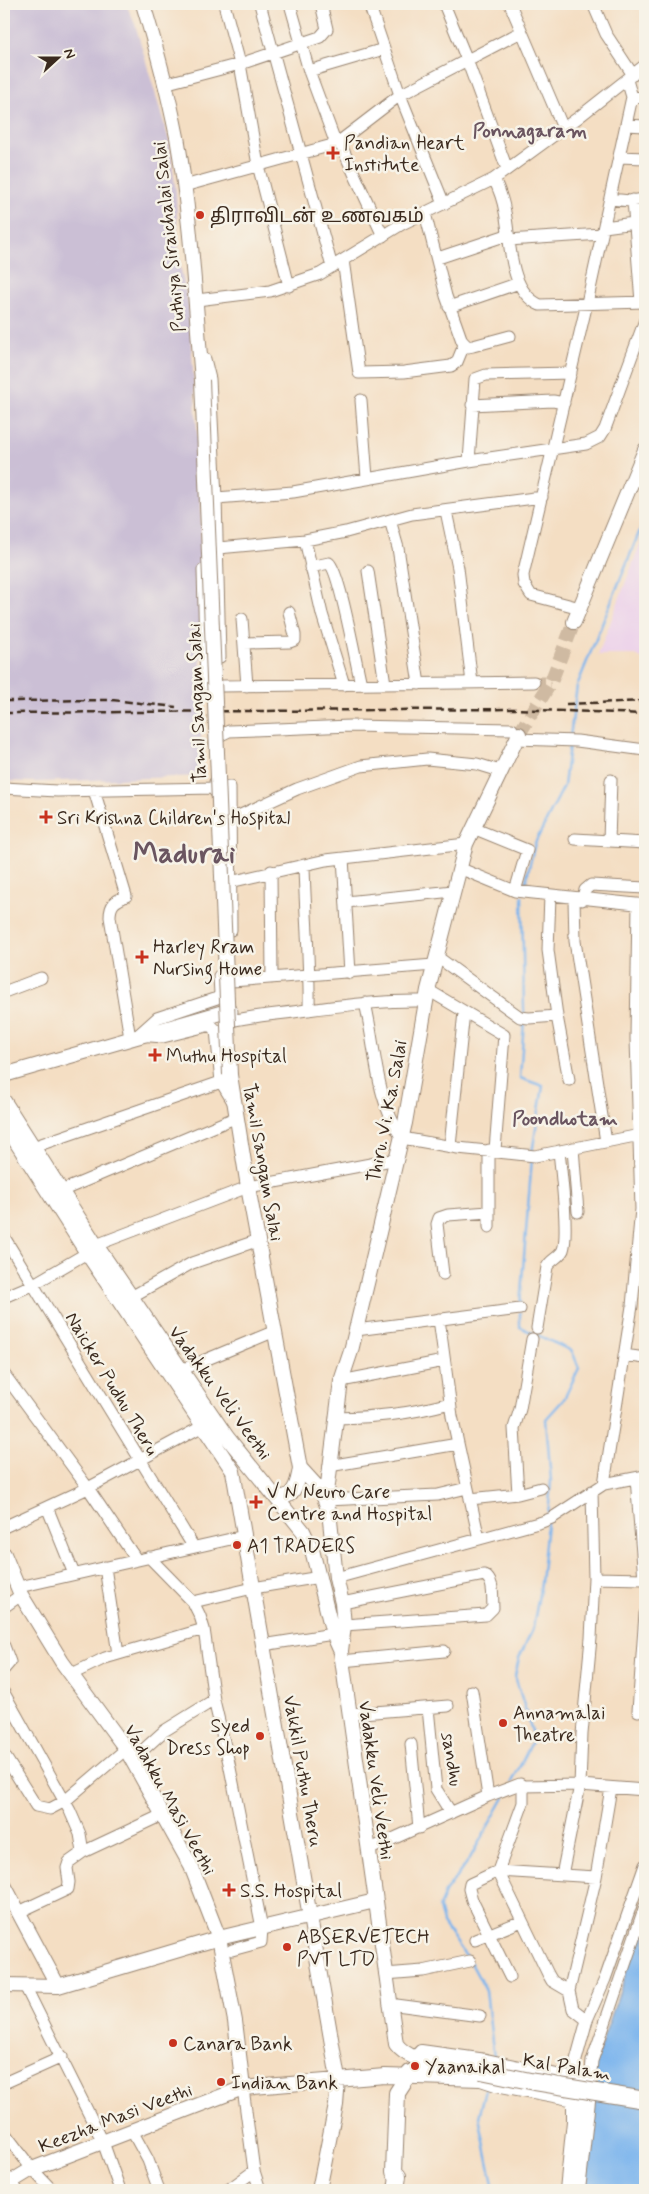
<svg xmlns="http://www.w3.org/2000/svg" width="649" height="2194" font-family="Mynerve,'Noto Sans Tamil',sans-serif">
<rect width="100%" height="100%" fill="#f7f3e8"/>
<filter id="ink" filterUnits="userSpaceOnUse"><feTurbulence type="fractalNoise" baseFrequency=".02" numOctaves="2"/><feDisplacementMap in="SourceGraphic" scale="10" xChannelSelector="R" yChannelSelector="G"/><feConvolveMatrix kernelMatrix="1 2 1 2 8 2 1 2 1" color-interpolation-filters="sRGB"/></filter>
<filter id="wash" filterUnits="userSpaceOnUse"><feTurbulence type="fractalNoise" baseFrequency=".0096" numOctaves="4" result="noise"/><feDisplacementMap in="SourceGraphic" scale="20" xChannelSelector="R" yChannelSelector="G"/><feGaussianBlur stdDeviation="1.12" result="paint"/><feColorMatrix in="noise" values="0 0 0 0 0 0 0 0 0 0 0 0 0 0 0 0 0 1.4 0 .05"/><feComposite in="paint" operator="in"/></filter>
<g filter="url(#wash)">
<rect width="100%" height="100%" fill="#f4dec3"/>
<path fill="#ecd1ea" d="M645,531V660L636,655H598Z"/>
<path fill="#cbbfd5" d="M4,4H126L135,24L170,144L176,193L179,259L189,308L201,490V776L37,782L4,781Z"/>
<path fill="#7db5ed" stroke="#5c7086" d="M645,1918V2190H584L595,2063Z"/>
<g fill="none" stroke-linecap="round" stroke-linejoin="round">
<path stroke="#7db5ed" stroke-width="2.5" d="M570,737L577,686L645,518
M524,889L535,843L564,786L569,745
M522,896L524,1013
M524,1021L520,1078L543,1086L532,1153
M520,1305L532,1158
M520,1313V1327L572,1351L579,1368L564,1399L546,1419L551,1481L548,1515
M512,1782L534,1738L515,1676L519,1658L533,1628L541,1583L547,1523
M468,1959L443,1923L439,1907L445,1892L469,1860L506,1794
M471,1963L486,1991L494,2058
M487,2085L479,2117L494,2190"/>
</g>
</g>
<g filter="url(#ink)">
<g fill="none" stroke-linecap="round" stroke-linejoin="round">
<path stroke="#cfbaa2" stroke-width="11" stroke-dasharray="11 5.5" stroke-linecap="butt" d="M534,682H551"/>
<path stroke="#cfbaa2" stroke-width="14" stroke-dasharray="14 7" stroke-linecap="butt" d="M519,734L551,682L574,622"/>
<defs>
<path id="minor" d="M224,4L240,64L258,165L289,286
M260,4L332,267
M290,4L309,71L336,144
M369,4L400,95L444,204
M444,4L467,60L507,169
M510,4L563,128
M593,4L606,34L633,75
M309,71L384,49
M164,84L240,64L320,37L327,29L321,4
M632,97L645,98
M626,125L645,126
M339,141L383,236
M619,157L645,158
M494,179C499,189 503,200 505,212C511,241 508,291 540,305L645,302
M184,186L336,144L400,95L521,32
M610,199L630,201L645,199
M633,200L641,302
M425,213L446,296L462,341L468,347L473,346L510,336
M604,227L634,223
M508,240L602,234
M438,258L507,235
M343,260L359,373L404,372L451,366L457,362L464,345
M197,300L270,291L320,274L402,224L494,179L579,117L645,65
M449,307L519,283
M205,359L210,379L216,498L220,657
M361,400L367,478
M472,405L553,401L564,403
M469,461L475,379L486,375L571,373
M216,498L293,492L469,461L586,444L600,437L605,429L645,320
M446,511L458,568L472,683
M390,520L398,548L419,684
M305,540L322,614L344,685
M218,548L305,540L346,532L412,514L542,497
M310,567L329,563C340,572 356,664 361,684
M203,570L206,685L220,686L534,682
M368,571L385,684
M580,608L531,595L524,584L523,575L587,303L632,97L627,80
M242,619L247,686
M244,643L290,642L295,640V635L289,612
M516,739L577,741L645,750
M215,743L219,736L229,731L350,726L512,729
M4,788L57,791L215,788V782
M94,790L126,896C115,901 110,904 110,917L130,1038
M215,792V788L230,787L231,930
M230,820L297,789L361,766L427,759L477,764L500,771
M473,828L527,850L515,891
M575,839L645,843
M609,841L611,780
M343,858L350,973
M304,865C305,913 310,962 309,1010
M459,868L515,891L645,905
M271,871L272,978
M230,882L326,860L466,844
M550,896L548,950L557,1016L569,1080
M574,899L575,941L606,1142
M582,900L585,890L591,885L645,888
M346,902L453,891
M436,956L520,1017L529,1018L557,1016
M219,976L220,994L217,998L157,1018L138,1035L163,1037L211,1025L216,1030L221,1082L233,1102
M232,981L434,965
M428,990L504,1035L495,1150
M4,992L41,978
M365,1003C376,1048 375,1099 402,1138L458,1148L535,1156L645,1134
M232,1011L231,1021C257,1015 282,1014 307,1010C347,1005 386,1000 426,1001
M450,1146L464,1012
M33,1147L221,1082
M573,1148L578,1212
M489,1150V1227
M61,1191L237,1117
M4,1237L193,1546
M96,1245L248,1187L397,1159
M443,1274L437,1224L439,1218L448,1215L489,1212
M4,1297L32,1285L87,1253
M131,1297L192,1263L259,1240
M439,1319L452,1416L479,1539
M537,1328L547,1267C551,1259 559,1258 563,1250C569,1233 561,1172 559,1151
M356,1330L520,1309
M624,1355L645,1358
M181,1370L275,1331
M4,1374L88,1488L136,1559
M341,1381L444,1361
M336,1418C377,1417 410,1414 450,1403
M329,1466L458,1444
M636,1478L644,1579
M604,1484L632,1306L641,1209L636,1038L638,904
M518,1494L514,1428L520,1409L532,1339
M470,1499L518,1494L541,1488
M326,1500L438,1495L467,1488
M47,1507L74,1574
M4,1527L88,1488L203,1426
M149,1557L193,1602L200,1616L204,1629L214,1700L229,1763L262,1928L261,1942L232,1950
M105,1567L118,1654
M336,1578L542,1522L552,1518L604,1484L645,1476
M594,1578L645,1579
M19,1587L244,1536
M193,1602L253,1588L320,1577
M342,1603L484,1575C495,1581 492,1597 493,1608L486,1615L344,1625
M4,1607L21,1595
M263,1645L333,1634
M4,1646L10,1662L4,1669
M342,1661L444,1651
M72,1674L105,1658L204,1629
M472,1691L488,1796
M4,1693L70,1811L80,1834L83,1852
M428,1708L436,1789L451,1813
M638,1711L645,1614
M350,1714L448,1706
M411,1744L419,1828
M4,1755L36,1806L50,1809L65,1801L126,1749
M132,1760L164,1731L214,1700
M523,1786V1803L498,1871L548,1974L552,1981L569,1991
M368,1850L488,1796L520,1784L523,1786L580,1785L645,1790
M562,1875L580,1785L582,1734L591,1638L594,1578L592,1491
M19,1912L68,1889L69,1882L67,1868L69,1862L83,1852L162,1815
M475,1940L522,1921
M385,1974L423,1971L470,1961
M510,1977L472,1900L469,1889L470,1884L498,1871L596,1877
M25,1986L103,2142L120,2190
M389,2004L480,2016
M587,2020L573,2009L569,1991L596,1877L611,1788
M573,2080L576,2060L587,2020L605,1979L645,1865
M4,2083L62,2057
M590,2083L592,2061L645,1906
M243,2088L254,2171L260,2190
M132,2131L148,2160L159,2190
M4,2132L32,2169L52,2190
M11,2181L17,2190
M228,2190L254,2171"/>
<path id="major" d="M143,4C156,47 168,92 177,137C191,217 195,299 202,380
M574,622L645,450
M4,1075L227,1011
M230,1075L248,1187L300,1468C298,1483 293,1503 274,1495
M4,1101L96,1245L227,1437L303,1531L312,1550L333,1634L341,1652L396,2044C407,2059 429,2062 446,2066
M4,1123L87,1253L233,1471L338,2079L336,2105L319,2190
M300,1468L322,1492L329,1511L336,1578L342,1603L344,1625L341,1651
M326,1500L341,1381L351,1351L405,1123L428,990L466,844L519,734
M4,1554L21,1595L62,1662L126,1749L191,1866L219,1938L235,2021L243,2088
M4,1885L58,1986
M4,1985L58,1986L219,1938L375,1901
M421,2052L486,2061L590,2083L578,2190
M4,2186L32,2169L243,2088L385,2076L481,2079L496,2084L575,2099H588
M567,2190L574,2121V2091"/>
<path id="highway" d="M396,2190L398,2176L394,2172L397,2093L410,2073L454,2067L481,2071"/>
</defs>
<use href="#minor" stroke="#988470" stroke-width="13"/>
<use href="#major" stroke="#988470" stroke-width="16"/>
<use href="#highway" stroke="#988470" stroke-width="18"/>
<use href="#minor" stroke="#fff" stroke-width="11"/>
<use href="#major" stroke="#fff" stroke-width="14"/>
<use href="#highway" stroke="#fff" stroke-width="16"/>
<path stroke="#3b2a1e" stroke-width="2.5" stroke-dasharray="8 4" stroke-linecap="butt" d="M4,701L112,700L176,707
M566,704L645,701
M4,713L513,709L645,714"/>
<defs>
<path id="major-bridge" d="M202,380L230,1075"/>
<path id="highway-bridge" d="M481,2071L535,2082L645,2100"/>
</defs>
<use href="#major-bridge" stroke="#988470" stroke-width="16" stroke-linecap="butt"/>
<use href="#highway-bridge" stroke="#988470" stroke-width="18" stroke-linecap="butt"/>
<use href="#major-bridge" stroke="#fff" stroke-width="14"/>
<use href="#highway-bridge" stroke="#fff" stroke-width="16"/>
</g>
</g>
<g fill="#c8321e" stroke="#f7f3e8" stroke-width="2">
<path d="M330.5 145.5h5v5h5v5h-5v5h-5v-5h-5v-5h5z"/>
<circle cx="200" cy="215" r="5"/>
<path d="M43.5 809.5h5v5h5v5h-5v5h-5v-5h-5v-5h5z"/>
<path d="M139.5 949.5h5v5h5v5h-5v5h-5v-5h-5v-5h5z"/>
<path d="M152.5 1047.5h5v5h5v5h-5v5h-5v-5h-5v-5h5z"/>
<path d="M253.5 1494.5h5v5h5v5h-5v5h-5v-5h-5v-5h5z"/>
<circle cx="237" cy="1545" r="5"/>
<circle cx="503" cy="1723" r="5"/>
<circle cx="260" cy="1736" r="5"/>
<path d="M226.5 1882.5h5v5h5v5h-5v5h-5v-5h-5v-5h5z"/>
<circle cx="287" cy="1947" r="5"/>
<circle cx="173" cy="2043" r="5"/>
<circle cx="415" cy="2066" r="5"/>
<circle cx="221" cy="2082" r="5"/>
</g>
<g text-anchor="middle" stroke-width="5" stroke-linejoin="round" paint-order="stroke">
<g font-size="19" fill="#3b2a1e" stroke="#f7f3e8" text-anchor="start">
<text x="344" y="149">Pandian Heart<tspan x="344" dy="22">Institute</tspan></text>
<text x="210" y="222">திராவிடன் உணவகம்</text>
<text x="57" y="824">Sri Krishna Children's Hospital</text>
<text x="153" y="953">Harley Rram<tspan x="153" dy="22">Nursing Home</tspan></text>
<text x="166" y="1062">Muthu Hospital</text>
<text x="267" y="1498">V N Neuro Care<tspan x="267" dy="22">Centre and Hospital</tspan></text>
<text x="247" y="1552">A1 TRADERS</text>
<text x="513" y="1719">Annamalai<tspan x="513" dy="22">Theatre</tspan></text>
<text x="250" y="1732" text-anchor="end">Syed<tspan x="250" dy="22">Dress Shop</tspan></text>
<text x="240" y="1897">S.S. Hospital</text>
<text x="297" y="1943">ABSERVETECH<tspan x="297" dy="22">PVT LTD</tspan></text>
<text x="183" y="2050">Canara Bank</text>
<text x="425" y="2073">Yaanaikal</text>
<text x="231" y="2089">Indian Bank</text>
</g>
<g font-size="19" fill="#3b2a1e" stroke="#f7f3e8">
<text transform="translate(168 237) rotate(-96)" y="7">Puthiya Siraichalai Salai</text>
<text transform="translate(196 703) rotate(-92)" y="7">Tamil Sangam Salai</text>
<text transform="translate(386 1111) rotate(-79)" y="7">Thiru. Vi. Ka. Salai</text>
<text transform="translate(264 1162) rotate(80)" y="7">Tamil Sangam Salai</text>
<text transform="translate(113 1383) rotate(59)" y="7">Naicker Pudhu Theru</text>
<text transform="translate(221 1392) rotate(54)" y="7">Vadakku Veli Veethi</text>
<text transform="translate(453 1759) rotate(81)" y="7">sandhu</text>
<text transform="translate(304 1771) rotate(80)" y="7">Vakkil Puthu Theru</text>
<text transform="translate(377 1780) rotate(82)" y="7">Vadakku Veli Veethi</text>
<text transform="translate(171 1799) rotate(61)" y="7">Vadakku Masi Veethi</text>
<text transform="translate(567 2066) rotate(10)" y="7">Kal Palam</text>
<text transform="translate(115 2117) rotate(-21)" y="7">Keezha Masi Veethi</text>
</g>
<g font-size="20" font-weight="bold" fill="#6a5560" stroke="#f7f3e8">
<text x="530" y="137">Ponnagaram</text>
<text x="565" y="1125">Poondhotam</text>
</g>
<g font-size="29" font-weight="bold" fill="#6a5560" stroke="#f7f3e8">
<text x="184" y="862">Madurai</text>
</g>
</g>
<rect width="649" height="2194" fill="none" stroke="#f7f3e8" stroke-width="20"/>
<g transform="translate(58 58) rotate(69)" stroke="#f7f3e8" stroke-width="4" paint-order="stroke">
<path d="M0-4L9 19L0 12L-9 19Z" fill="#3b2a1e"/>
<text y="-8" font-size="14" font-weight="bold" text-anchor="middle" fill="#3b2a1e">N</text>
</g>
</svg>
